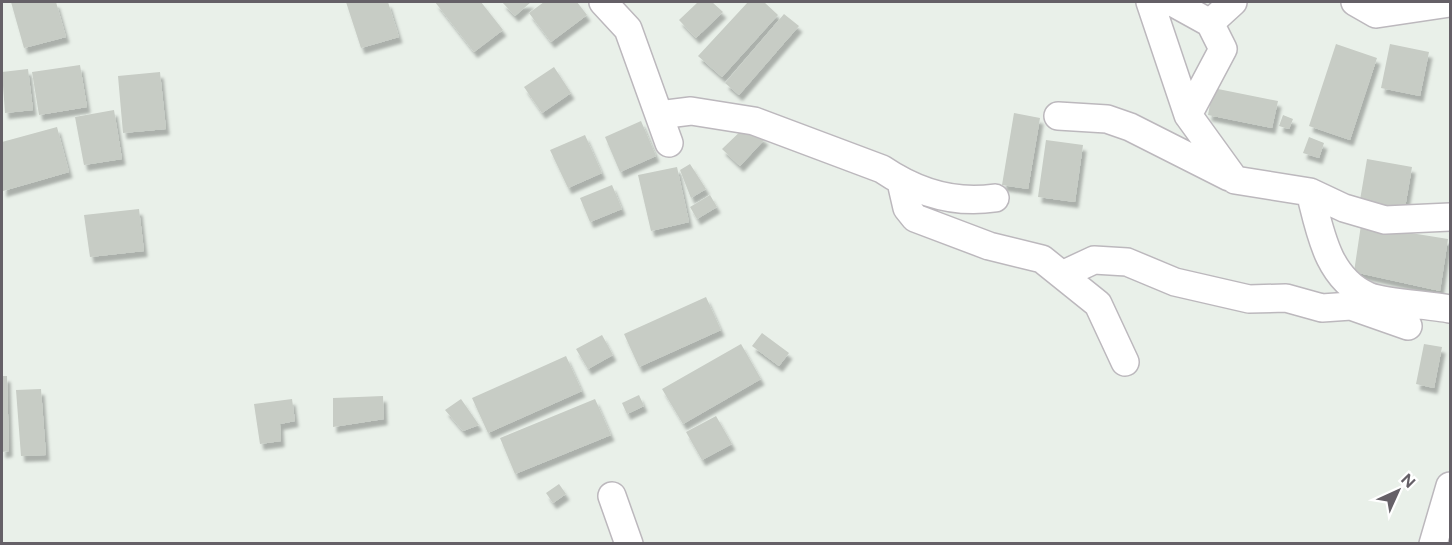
<svg xmlns="http://www.w3.org/2000/svg" width="1452" height="545" font-family="Figtree,sans-serif">
<defs>
<filter id="shadow"><feDropShadow dx="3.5" dy="6" stdDeviation="1.5" flood-color="#0004"/></filter>
</defs>
<rect width="100%" height="100%" fill="#e9f0e9"/>
<path fill="#c7ccc5" filter="url(#shadow)" d="M11,2H56L66,37L24,48Z
M346,2H388L399,37L361,48Z
M435,2H481L503,30L474,52Z
M502,2H531L515,16Z
M544,2H577L587,15L551,42L529,13Z
M698,2H712L723,12L696,38L679,20Z
M748,2H764L778,15L722,77L698,56Z
M784,14L799,26L739,95L725,83Z
M1336,44L1377,58L1350,140L1309,126Z
M1390,44L1429,52L1420,96L1381,88Z
M80,65L87,107L39,115L32,72Z
M554,67L571,93L542,113L524,87Z
M28,69L33,110L5,113L2,72Z
M160,72L166,129L123,133L118,76Z
M1213,88L1278,101L1272,128L1208,115Z
M114,110L122,159L84,165L75,117Z
M1014,113L1040,118L1028,189L1002,185Z
M1283,115L1293,119L1289,129L1279,126Z
M641,121L656,156L620,172L605,137Z
M746,126L765,139L740,166L722,149Z
M57,127L69,172L3,191L2,142Z
M585,135L602,173L568,188L550,150Z
M1309,137L1324,143L1319,158L1303,153Z
M1046,140L1083,145L1075,202L1038,197Z
M1367,159L1412,167L1405,208L1360,200Z
M690,164L706,189L691,198L680,170Z
M677,167L689,222L651,231L638,175Z
M612,185L622,209L590,222L580,198Z
M710,195L717,207L697,219L690,207Z
M139,209L144,251L90,257L84,215Z
M1361,225L1448,239L1440,291L1354,272Z
M706,297L721,330L639,367L624,334Z
M762,333L789,353L779,366L752,346Z
M602,335L613,355L588,369L576,349Z
M741,344L761,379L683,424L662,389Z
M1424,344L1442,347L1434,388L1416,384Z
M566,356L582,391L488,433L472,398Z
M2,376H7L9,451L2,452Z
M41,389L46,455L21,456L16,390Z
M639,395L644,406L627,414L622,403Z
M383,396L384,419L333,427V398Z
M292,399L295,421L280,424L281,441L260,444L254,404Z
M461,399L479,425L463,431L445,410Z
M595,399L611,435L515,474L500,438Z
M716,416L732,444L702,460L686,432Z
M559,484L566,494L553,503L546,493Z"/>
<g fill="none" stroke-linecap="round" stroke-linejoin="round">
<defs>
<path id="street" d="M603,2L628,29L669,143
M1150,2L1188,115L1235,180L1310,192L1344,208L1385,220L1450,217
M1172,2L1210,23L1223,49L1188,115
M1355,2L1376,14L1450,3
M1210,23L1233,2
M659,115L691,111L754,121L882,169C916,192 955,204 995,198
M1058,116L1107,119L1130,127L1229,177
M901,182L907,208L915,218L989,246L1042,259L1098,304L1125,362
M1310,192C1320,231 1327,278 1368,296C1384,303 1431,305 1450,309
M1064,274L1094,260L1127,262L1175,282L1249,299L1286,298L1322,308L1351,306L1408,326
M612,496L629,544
M1433,544L1450,486"/>
</defs>
<use href="#street" stroke="#bcb8bd" stroke-width="30"/>
<use href="#street" stroke="#fff" stroke-width="27"/>
</g>
<rect width="1452" height="545" fill="none" stroke="#656067" stroke-width="6"/>
<g transform="translate(1398 491) rotate(45)" stroke="#ffffff" stroke-width="4.5" paint-order="stroke">
<path d="M0-4.5L10 22L0 15L-10 22Z" fill="#656067"/>
<text y="-9" font-size="16" font-weight="bold" text-anchor="middle" fill="#656067">N</text>
</g>
</svg>
